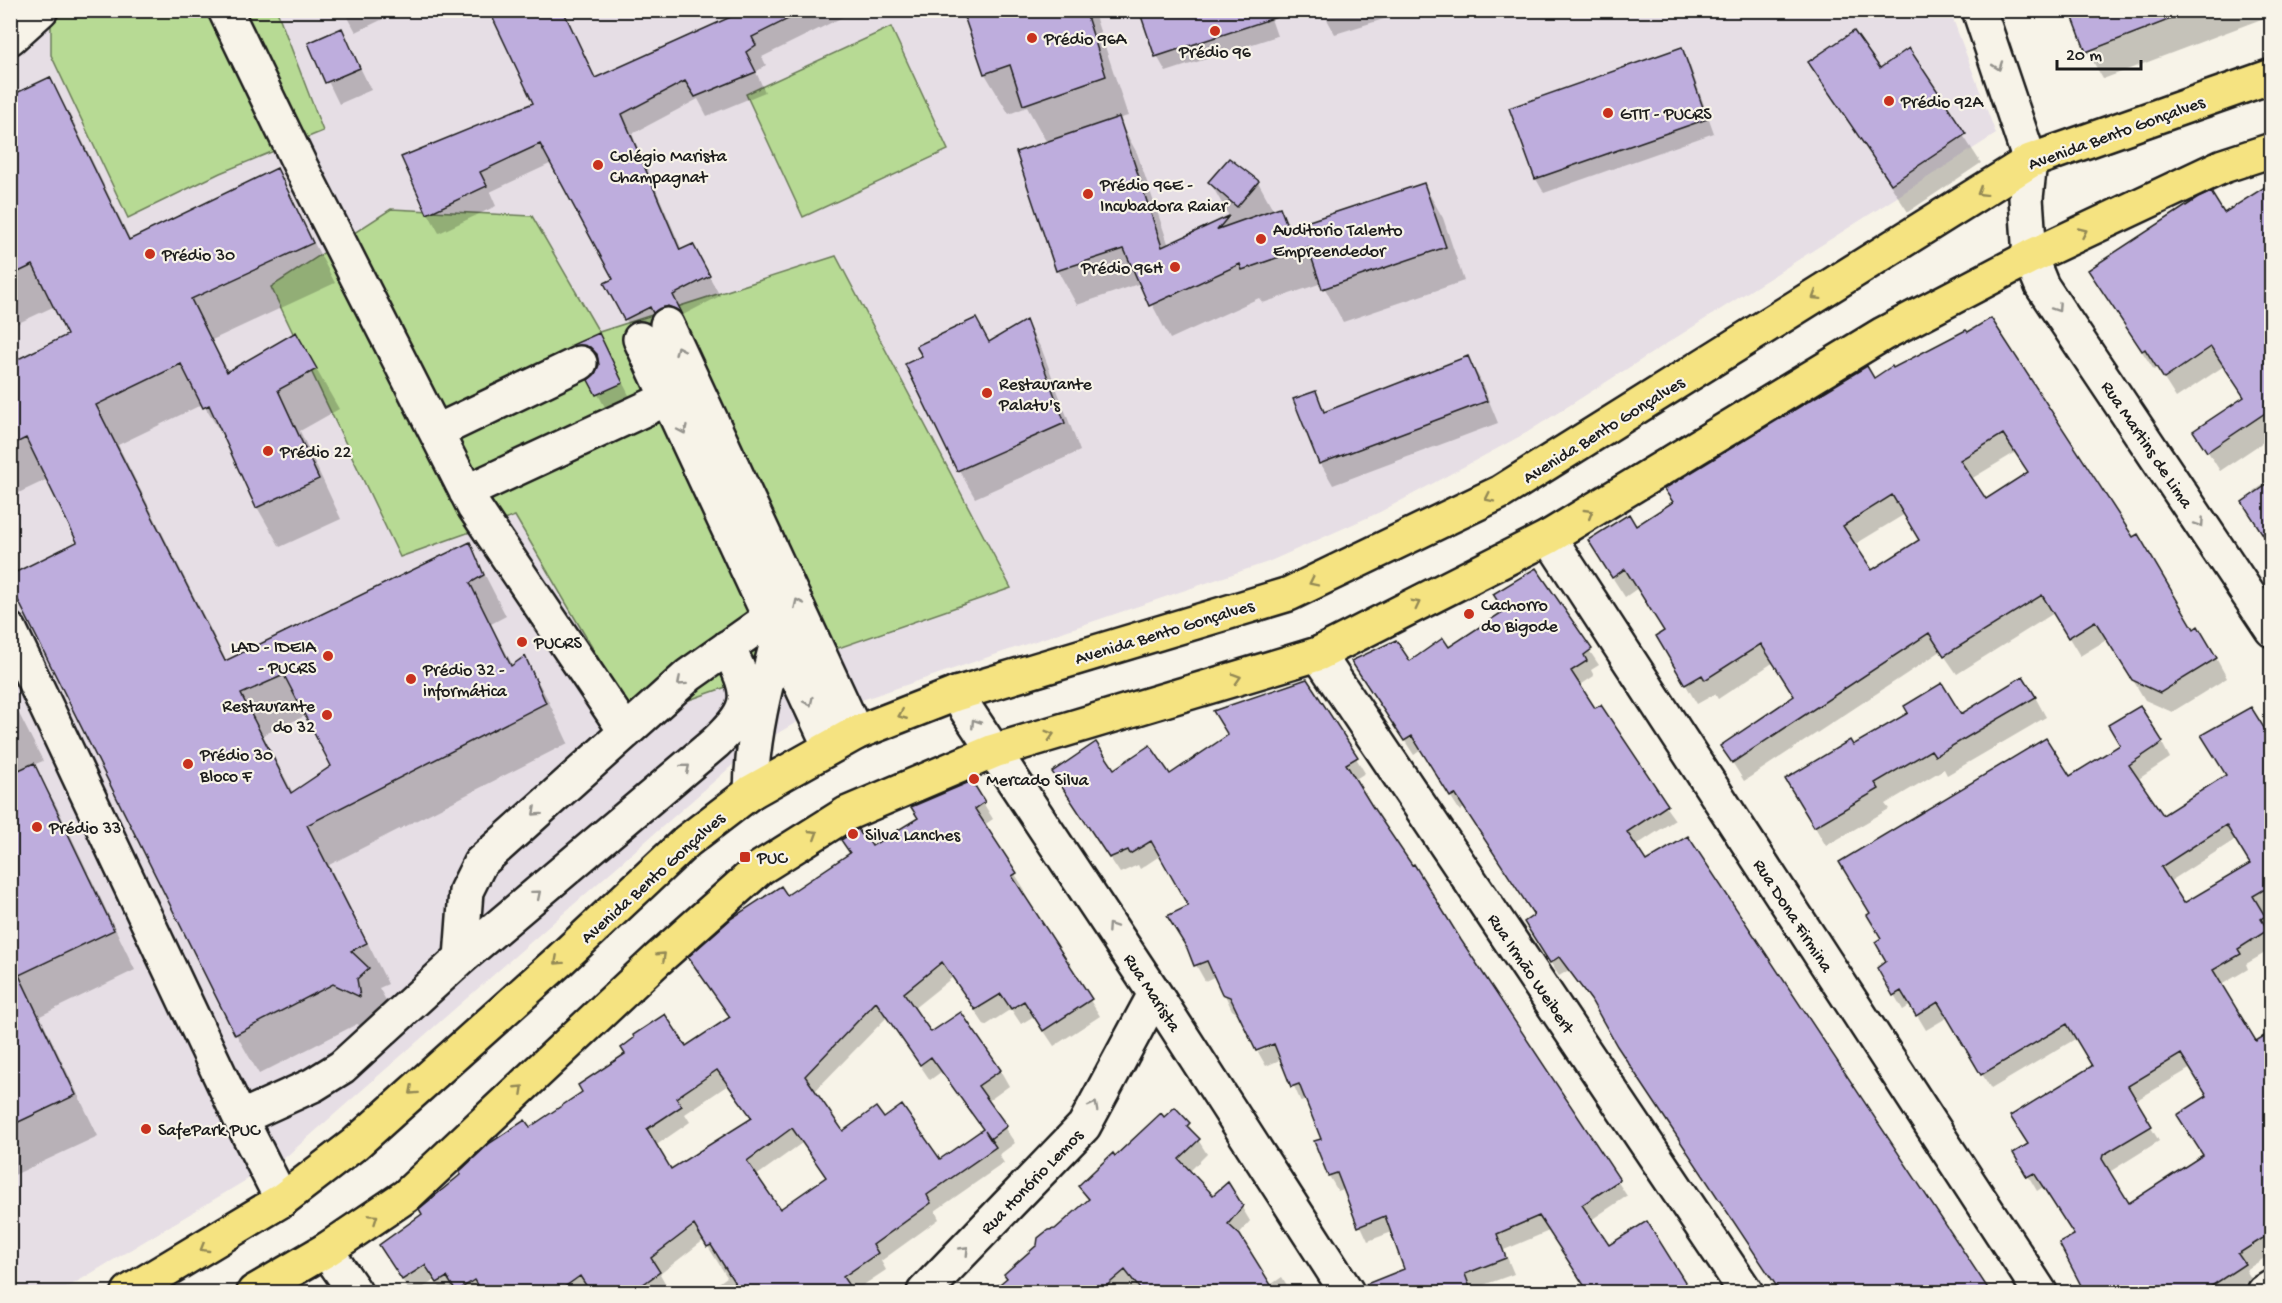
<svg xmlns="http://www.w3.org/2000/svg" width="2282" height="1303" font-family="'Gochi Hand',sans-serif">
<rect width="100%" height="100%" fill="#f7f3e8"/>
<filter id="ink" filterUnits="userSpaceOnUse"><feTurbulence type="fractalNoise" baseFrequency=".0167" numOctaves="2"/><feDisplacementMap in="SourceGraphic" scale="12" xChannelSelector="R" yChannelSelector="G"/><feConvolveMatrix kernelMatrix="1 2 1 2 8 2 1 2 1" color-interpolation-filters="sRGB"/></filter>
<g filter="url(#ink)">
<path fill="#e6dee5" d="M10,11H1950L1996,134L1526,433L1380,512L1268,562L797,722L752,748L288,1155L60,1292H11Z"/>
<path fill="#b7da94" stroke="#6a7b58" stroke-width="1.5" d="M51,11H277L323,131L220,173L128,218L51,55Z
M891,27L948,150L803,217L746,94Z
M391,209L532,216L599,332L836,256L1011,588L634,719L515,516L400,557L271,287Z"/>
<path fill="#0003" fill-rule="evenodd" d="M344,10H402L356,32Z
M563,10L596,79L749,10H857L762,57L766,65L756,72L765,92L707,116L698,99L632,134L682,250L703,265L720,296L683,315L691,330L680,325L637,339L606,284L615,280L552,163L490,192L496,206L439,233L428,213L535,103Z
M963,10H1093L1128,116L1118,119L1137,153L1169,246L1230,218L1210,182L1229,160L1258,182L1274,211L1280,209L1291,229L1424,185L1443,218L1464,281L1343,322L1322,283L1263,303L1259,298L1170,339L1141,283L1077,305L1058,271L1018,153L1047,143L1027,107L1009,114L985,74Z
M1268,10L1277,36L1166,72L1157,56Z
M1322,10H1384L1387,18L1335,34Z
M2071,10H2272V15L2103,79L2087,51Z
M342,30L371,90L339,104L310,44Z
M1681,49L1689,63L1714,133L1544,193L1536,179L1511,109Z
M1908,50L1981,163L1908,212L1810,62L1879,70Z
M49,79L72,119L131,241L276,170L335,283L212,340L229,373L296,334L339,409L300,431L341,519L280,547L257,507L229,446L203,404L118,445L227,662L469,544L506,616L491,624L513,666L525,658L547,698L568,743L329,865L388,984L379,988L391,1009L382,1036L357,1024L259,1074L236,1034L10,581L79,543L48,479L10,497V364L69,336L55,306L10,327V98ZM307,715L332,766L293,793L263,735Z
M2272,186V436L2220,471L2195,431L2245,398L2224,366L2176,398L2157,368L2154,370L2090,271L2224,215Z
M1026,322L1042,350L1080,451L975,498L959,470L988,343Z
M1966,332L2216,658L2227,678L2172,712L2145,700L2108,639L2080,656L2054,613L1957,674L1941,651L1744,781L1722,746L1795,697L1774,662L1718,699L1715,694L1697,704L1658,637L1665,632L1638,588L1625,597L1601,560L1636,528L1874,380ZM2016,452L2029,473L1985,501L1971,479ZM1905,514L1921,541L1871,572L1854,545Z
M598,334L634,405L610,416L590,380L599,368L586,366L574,346Z
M1468,358L1480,379L1498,423L1333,485L1321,464L1295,399L1315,393L1326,413Z
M2272,479V547L2251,516L2256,495L2254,491Z
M1535,570L1599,665L1591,670L1594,676L1579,686L1675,820L1635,846L1601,1014L1569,970L1559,976L1534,937L1535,916L1464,808L1460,811L1421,750L1414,755L1362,675L1449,649L1505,612Z
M10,696L43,761L33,765L56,805L135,970L40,1016L98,1136L10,1177Z
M2035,697L2046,717L1947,775L1944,769L1885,804L1889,809L1826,846L1787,779L1852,747Z
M2251,709L2272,741V949L2246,964L2248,969L2221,985L2255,1043L2272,1033V1253L2246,1270L2252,1280L2233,1292H2092L2075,1236L2043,1187L2037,1191L2015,1153L2029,1145L2094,1067L2077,1038L1991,1089L1948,1017L1926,1030L1911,1005L1903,1010L1879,969L2070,778L2162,743L2170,758L2137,780L2162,817L2228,776ZM2236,839L2251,865L2184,905L2169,882ZM2191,1068L2209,1097L2205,1156L2128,1205L2110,1175L2111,1171L2159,1141L2135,1101Z
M1356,758L1365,773L1354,780L1627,1196L1591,1220L1608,1247L1647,1223L1692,1292H1590L1549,1231L1504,1250L1514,1274L1464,1292L1406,1270L1392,1232L1368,1241L1344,1189L1338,1191L1329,1176L1316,1142L1323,1140L1307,1100L1301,1102L1282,1059L1266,1066L1258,1052L1281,1042L1232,1010L1216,976L1205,981L1196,965L1190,951V907L1161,855L1140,869L1138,865L1120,873L1063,787L1114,771L1170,776Z
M971,783L993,819L984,825L1025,890L1021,892L1100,1016L1054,1046L1034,1016L1021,1024L1011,1009L985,1026L953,977L913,1009L930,1034L1000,1070L1009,1086L987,1102L1015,1143L999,1155L1004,1163L935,1211L939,1219L881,1261L886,1270L853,1292H706L727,1277L704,1240L660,1274L668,1288L662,1292H443L435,1280L416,1292H410L390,1261L424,1215L529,1129L686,1048L730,1018L690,958L920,819ZM887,1017L930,1080L941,1072L983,1130L940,1161L884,1120L843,1133L814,1092ZM728,1085L753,1120L671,1171L655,1146L690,1122L685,1114ZM802,1143L826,1178L780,1211L756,1176Z
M1164,1119L1188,1124L1207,1154L1189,1172L1213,1197L1228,1184L1250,1221L1239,1234L1269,1286L1282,1277L1291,1292H991L1088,1200L1079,1186Z"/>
<path fill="#beaddd" stroke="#1c1c1c" stroke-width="1.5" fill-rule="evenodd" d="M489,10H563L595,78L746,10H806L752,37L756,45L746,52L756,72L695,97L685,81L622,114L680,250L693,244L710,276L673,295L682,313L668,306L653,313L650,307L624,320L604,283L613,279L540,144L480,172L487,186L427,214L401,157L533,103Z
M962,10H1085L1106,76L1023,105L1010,65L984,74Z
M1139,10H1282L1283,15L1155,57Z
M2070,10H2189V12L2086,52Z
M342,28L360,68L325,83L308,43Z
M1854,31L1880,68L1909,48L1966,134L1891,184L1808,62Z
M1682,47L1707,119L1535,179L1509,108Z
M50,77L129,240L277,168L313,243L191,299L227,372L296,332L317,369L278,390L319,479L256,508L209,405L203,408L181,364L96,405L225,661L470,542L484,575L470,583L511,666L525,656L546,703L307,825L367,943L351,951L369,968L357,979L360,997L333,984L235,1035L10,584V575L77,542L26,438L10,446V363L67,335L33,265L10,276V96ZM284,675L331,766L291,793L241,694Z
M1119,117L1162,247L1229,216L1218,229L1280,207L1288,228L1424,183L1446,247L1322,289L1308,247L1242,270L1240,264L1149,306L1124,249L1056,271L1016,152Z
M1229,158L1259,181L1237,207L1208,182Z
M2271,183V409L2207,452L2193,431L2244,397L2211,347L2164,379L2145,349L2142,351L2088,270L2198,198L2211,192L2224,213Z
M976,318L989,342L1026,320L1065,423L957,471L905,364L922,356L916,346Z
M1991,318L2133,537L2138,534L2194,629L2198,626L2217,658L2160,693L2132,680L2095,621L2068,638L2042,595L1944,656L1929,633L1732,763L1720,746L1794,696L1761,644L1705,680L1702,675L1685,685L1656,636L1664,631L1625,569L1612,578L1588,540L1629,514L1636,526L1673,502L1664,489L1867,366L1874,378L1892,366L1893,368L1966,330L1968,332ZM2003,434L2028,472L1986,499L1960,460ZM1892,495L1919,540L1872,570L1843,526Z
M599,333L623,383L596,395L588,380L595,374L599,365L597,354L590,347L572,345Z
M1468,356L1487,401L1319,464L1293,399L1316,391L1324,412Z
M2271,482V547L2242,502Z
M1536,568L1592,649L1584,655L1587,661L1571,671L1595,708L1601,705L1668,805L1627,832L1646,861L1688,836L1991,1293H1781L1617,1046L1591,1000L1559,957L1550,963L1524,922L1534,915L1455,794L1450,797L1412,736L1404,741L1351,661L1396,640L1410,661L1443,638L1449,647L1504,611L1493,594Z
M2023,676L2036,697L1935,756L1931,750L1875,783L1879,789L1814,827L1785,779L1850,740L1853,745L1908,713L1904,706L1942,683L1961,714Z
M1307,679L1358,757L1346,764L1372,806L1412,865L1414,864L1461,940L1620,1180L1582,1205L1609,1245L1647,1221L1692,1293H1589L1539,1216L1497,1234L1506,1258L1465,1274L1472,1293H1365L1364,1285L1404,1269L1385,1216L1358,1227L1337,1173L1328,1176L1314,1141L1321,1139L1299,1084L1291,1087L1274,1044L1256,1051L1230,997L1222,994L1207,961L1194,966L1187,948L1167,916L1188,906L1151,841L1130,854L1128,850L1109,858L1052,772L1096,742L1114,769L1150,745L1170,774L1228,735L1213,711Z
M2140,706L2163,742L2129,765L2163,815L2226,775L2201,735L2251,707L2271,739V900L2265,889L2253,896L2265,916L2261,919L2268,930L2238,949L2241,954L2213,970L2256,1041L2264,1036L2271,1048V1233L2238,1254L2245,1264L2201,1293H2085L2059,1243L2074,1235L2034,1173L2027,1177L2013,1153L2028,1144L2010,1116L2092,1066L2067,1024L1981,1075L1938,1002L1916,1016L1901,991L1893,996L1877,968L1886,961L1875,942L1881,938L1867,915L1870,913L1839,862L2046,738L2070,776L2120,745L2108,725ZM2226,825L2250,864L2184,903L2161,867ZM2181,1054L2207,1096L2177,1115L2203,1155L2129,1203L2102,1159L2103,1155L2152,1126L2128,1086Z
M34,763L114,930L19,975L76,1095L10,1126V774Z
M972,781L985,802L975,809L1017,873L1012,876L1092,999L1043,1031L1024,1001L1011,1009L1001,994L975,1010L942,962L904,993L931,1032L961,1012L1001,1070L978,1086L1007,1126L990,1139L985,1131L996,1147L927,1195L931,1203L873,1245L878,1253L843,1277L854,1293H741L711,1245L707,1247L694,1225L651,1258L660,1272L631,1293H591L580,1276L556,1293H482L474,1280L456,1292L447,1277L437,1283L425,1265L402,1280L379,1245L422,1214L419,1209L460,1175V1171L490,1143L525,1120L530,1127L582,1092L578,1085L625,1054L621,1048L634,1038L633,1035L665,1014L686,1046L730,1017L688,957L732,918L781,886L787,895L850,853L841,840L855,831L858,829L862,836L864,834L872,846L918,818L911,807ZM876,1002L920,1065L931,1057L983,1129L940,1159L902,1105L884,1118L876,1107L843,1131L805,1076ZM717,1070L752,1118L671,1169L647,1129L682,1106L676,1098ZM792,1128L826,1177L780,1209L747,1161Z
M1175,1107L1190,1123L1187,1126L1200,1139L1179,1159L1213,1195L1228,1182L1243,1206L1228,1224L1240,1235L1276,1293H1143L1125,1270L1098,1293H989L1007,1278L1004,1274L1037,1245L1038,1238L1048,1230L1055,1229L1089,1199L1078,1186L1113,1153L1115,1156L1161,1113L1164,1117Z"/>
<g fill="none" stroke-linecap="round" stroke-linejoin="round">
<defs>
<path id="street" d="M225,10L300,165L474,507L626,732
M10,38L41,10
M667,325L856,733
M640,339L830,747
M436,432L580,363
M466,492L688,389
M1549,537L2040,1292
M10,630L240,1118L282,1200
M1318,654L1746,1292
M751,792C752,737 765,687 779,635
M461,958L466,891L480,863L689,675L771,617
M240,1118L313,1085L342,1067L461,958L715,743C755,705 751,695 728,647"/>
<path id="secondary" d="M1979,10L2030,161L2026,198L2030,257L2042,286L2272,630
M956,694L1155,994L1347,1292
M326,1250L355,1292
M924,1292L1084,1126L1155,994
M2264,1292L2272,1287"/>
<path id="primary" d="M129,1292L282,1200L355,1144L560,960L687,841L751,792L856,733L956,694L1289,594L1501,492L2030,161L2272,76
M254,1292L326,1250L406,1196L658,959L760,868L846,814L994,751L1318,654L1549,537L1883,334L2030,257L2223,166L2272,150"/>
</defs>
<use href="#street" stroke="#1c1c1c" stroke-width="38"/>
<use href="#secondary" stroke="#1c1c1c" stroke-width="38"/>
<use href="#primary" stroke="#1c1c1c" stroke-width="38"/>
<use href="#street" stroke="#f7f3e8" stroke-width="33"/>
<use href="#secondary" stroke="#f7f3e8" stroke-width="33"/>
<use href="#primary" stroke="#f5e381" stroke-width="33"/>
</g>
<defs><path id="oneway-chevron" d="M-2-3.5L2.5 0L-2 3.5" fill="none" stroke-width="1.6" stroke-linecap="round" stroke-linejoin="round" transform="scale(1.5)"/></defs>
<g stroke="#94928c">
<use href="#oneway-chevron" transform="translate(1998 66) rotate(71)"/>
<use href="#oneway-chevron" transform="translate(2057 308) rotate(56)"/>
<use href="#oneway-chevron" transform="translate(679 350) rotate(-115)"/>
<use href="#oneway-chevron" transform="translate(683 430) rotate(65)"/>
<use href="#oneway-chevron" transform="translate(2200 523) rotate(56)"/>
<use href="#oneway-chevron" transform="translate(798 603) rotate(-115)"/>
<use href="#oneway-chevron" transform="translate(681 682) rotate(138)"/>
<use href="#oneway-chevron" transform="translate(809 702) rotate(65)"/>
<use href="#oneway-chevron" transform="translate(975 723) rotate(-123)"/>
<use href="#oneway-chevron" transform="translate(686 768) rotate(-40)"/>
<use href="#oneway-chevron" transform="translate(536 812) rotate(138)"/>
<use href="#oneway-chevron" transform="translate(537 894) rotate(-40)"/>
<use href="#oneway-chevron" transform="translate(1111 927) rotate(-124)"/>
<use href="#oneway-chevron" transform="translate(1094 1106) rotate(-62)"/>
<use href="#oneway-chevron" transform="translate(965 1250) rotate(-46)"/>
</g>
<g stroke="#938954">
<use href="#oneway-chevron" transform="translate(1981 192) rotate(148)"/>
<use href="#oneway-chevron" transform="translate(2083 232) rotate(-25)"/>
<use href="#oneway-chevron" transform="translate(1816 296) rotate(148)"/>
<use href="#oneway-chevron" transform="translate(1489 498) rotate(154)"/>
<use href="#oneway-chevron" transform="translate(1589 513) rotate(-31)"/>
<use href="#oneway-chevron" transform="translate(1313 582) rotate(154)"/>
<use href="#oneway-chevron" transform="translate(1416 604) rotate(-27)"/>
<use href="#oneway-chevron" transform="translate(1237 678) rotate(-17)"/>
<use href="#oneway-chevron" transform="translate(902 715) rotate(158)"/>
<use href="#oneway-chevron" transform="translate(1050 735) rotate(-17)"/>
<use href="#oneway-chevron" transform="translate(814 834) rotate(-32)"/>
<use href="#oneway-chevron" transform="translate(662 956) rotate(-43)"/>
<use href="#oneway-chevron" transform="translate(558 961) rotate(138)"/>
<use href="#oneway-chevron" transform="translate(520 1089) rotate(-43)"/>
<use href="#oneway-chevron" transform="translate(413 1091) rotate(138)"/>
<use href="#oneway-chevron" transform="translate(374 1218) rotate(-34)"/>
<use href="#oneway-chevron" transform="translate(204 1248) rotate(149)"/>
</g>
</g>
<g fill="#c8321e" stroke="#f7f3e8" stroke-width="2">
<circle cx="1215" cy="31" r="6"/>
<circle cx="1032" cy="38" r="6"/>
<circle cx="1889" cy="101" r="6"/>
<circle cx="1608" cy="113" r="6"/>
<circle cx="598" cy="165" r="6"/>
<circle cx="1088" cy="194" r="6"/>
<circle cx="1261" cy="239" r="6"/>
<circle cx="150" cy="254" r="6"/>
<circle cx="1175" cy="267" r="6"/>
<circle cx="987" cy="393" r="6"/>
<circle cx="268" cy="451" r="6"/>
<circle cx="1469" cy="614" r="6"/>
<circle cx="522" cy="642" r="6"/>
<circle cx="328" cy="656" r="6"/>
<circle cx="411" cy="679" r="6"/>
<circle cx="327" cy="715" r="6"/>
<circle cx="188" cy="764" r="6"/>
<circle cx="974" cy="779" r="6"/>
<circle cx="37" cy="827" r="6"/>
<circle cx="853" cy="834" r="6"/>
<rect x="739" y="851" width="12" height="12" rx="3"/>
<circle cx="146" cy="1129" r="6"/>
</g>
<g text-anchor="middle" stroke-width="4.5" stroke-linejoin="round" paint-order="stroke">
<g font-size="18" fill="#1c1c1c" stroke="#f7f3e8" text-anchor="start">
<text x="1044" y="44">Prédio 96A</text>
<text x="1215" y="57" text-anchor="middle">Prédio 96</text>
<text x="1901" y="107">Prédio 92A</text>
<text x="1620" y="119">GTIT - PUCRS</text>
<text x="610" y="161">Colégio Marista<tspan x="610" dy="21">Champagnat</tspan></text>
<text x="1100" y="190">Prédio 96E -<tspan x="1100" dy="21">Incubadora Raiar</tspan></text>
<text x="1273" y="235">Auditorio Talento<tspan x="1273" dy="21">Empreendedor</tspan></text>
<text x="162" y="260">Prédio 30</text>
<text x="1163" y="273" text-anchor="end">Prédio 96H</text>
<text x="999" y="389">Restaurante<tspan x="999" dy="21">Palatu's</tspan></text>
<text x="280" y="457">Prédio 22</text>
<text x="1481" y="610">Cachorro<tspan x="1481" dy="21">do Bigode</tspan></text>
<text x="534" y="648">PUCRS</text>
<text x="316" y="652" text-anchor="end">LAD - IDEIA<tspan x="316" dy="21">- PUCRS</tspan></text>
<text x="423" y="675">Prédio 32 -<tspan x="423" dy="21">informática</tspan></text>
<text x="315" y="711" text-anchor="end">Restaurante<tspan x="315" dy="21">do 32</tspan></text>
<text x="200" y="760">Prédio 30<tspan x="200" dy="21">Bloco F</tspan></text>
<text x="986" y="785">Mercado Silva</text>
<text x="49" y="833">Prédio 33</text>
<text x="865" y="840">Silva Lanches</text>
<text x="757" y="863">PUC</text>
<text x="158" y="1135">SafePark PUC</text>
</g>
<g font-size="18" fill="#1c1c1c" stroke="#f7f3e8">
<text transform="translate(2116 132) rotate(-20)" y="6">Avenida Bento Gonçalves</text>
<text transform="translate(1603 429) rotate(-32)" y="6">Avenida Bento Gonçalves</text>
<text transform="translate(2148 444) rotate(56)" y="6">Rua Martins de Lima</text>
<text transform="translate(1164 631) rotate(-17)" y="6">Avenida Bento Gonçalves</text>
<text transform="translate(652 877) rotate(-42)" y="6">Avenida Bento Gonçalves</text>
<text transform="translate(1794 915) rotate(57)" y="6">Rua Dona Firmina</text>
<text transform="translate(1532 973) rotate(56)" y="6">Rua Irmão Weibert</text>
<text transform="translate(1153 992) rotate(57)" y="6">Rua Marista</text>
<text transform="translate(1031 1181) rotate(-46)" y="6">Rua Honório Lemos</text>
</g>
</g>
<rect width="2282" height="1303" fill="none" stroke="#f7f3e8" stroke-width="36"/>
<rect x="18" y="18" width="2246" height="1267" fill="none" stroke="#1c1c1c" stroke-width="2" filter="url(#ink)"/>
<path d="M2057 60v9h84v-9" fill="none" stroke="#1c1c1c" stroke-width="3"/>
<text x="2066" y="60" font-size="18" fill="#1c1c1c" stroke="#f7f3e8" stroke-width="4.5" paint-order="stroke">20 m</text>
</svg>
